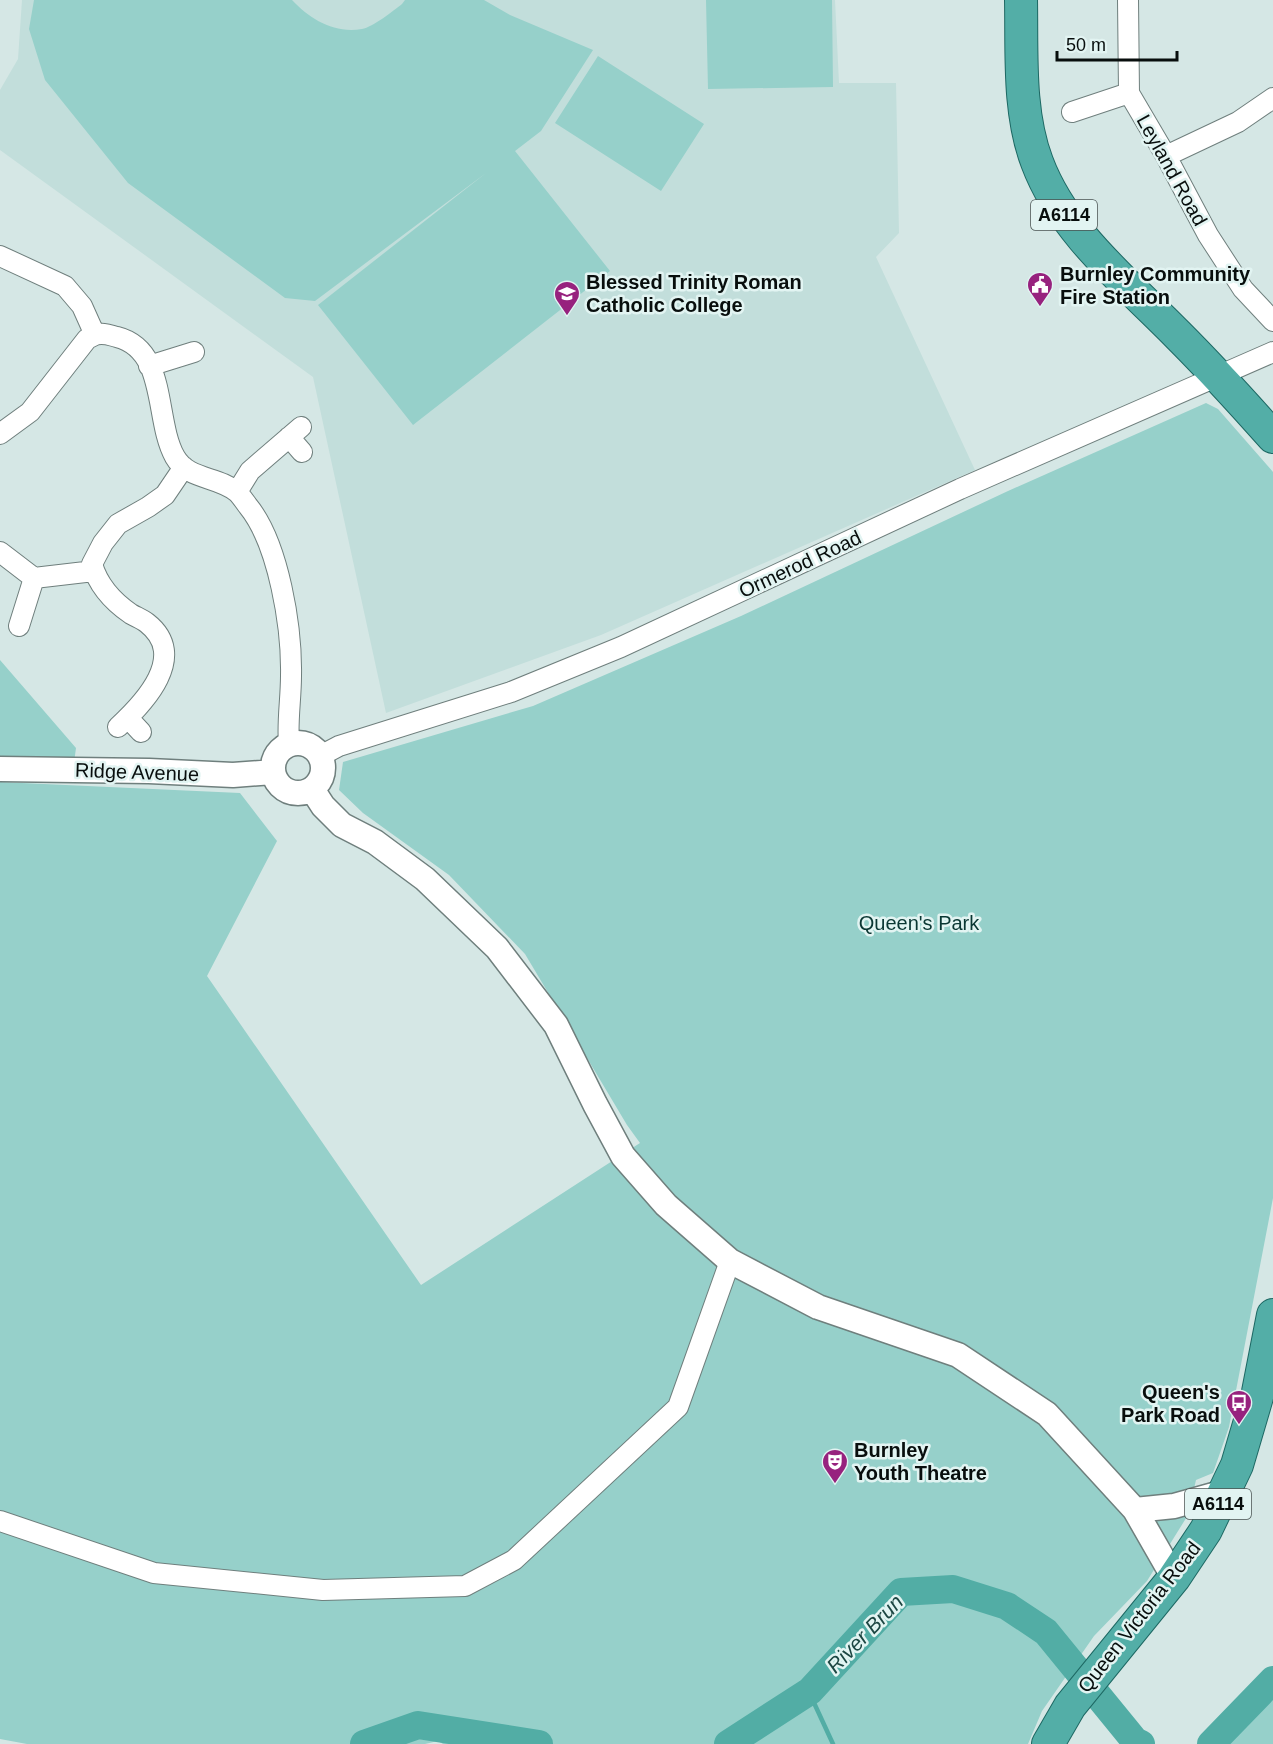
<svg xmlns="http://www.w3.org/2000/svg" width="1273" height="1744" font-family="Helvetica,sans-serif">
<rect width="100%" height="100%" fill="#d5e7e5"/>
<path fill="#c2dedb" d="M22,0H835L839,83H896L899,233L876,257L975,470L601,635L386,713L313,377L0,150V90L18,59Z"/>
<path fill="#96d0ca" d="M34,0H292C310,19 334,34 362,29C373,27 393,11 402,4L405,0H484L510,15L593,50L541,131L515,151L610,271L413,425L318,305L486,173L315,301L285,298L128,183L45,80L29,29Z
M706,0H832L833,87L708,89Z
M598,56L704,124L661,191L555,123Z
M1206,403L1218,409L1273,472V1198L1229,1427L1213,1473L1196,1480L1188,1515L1147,1581L1094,1636L1042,1711L1028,1744H443L438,1741L425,1744H27L0,1739V782L240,793L277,841L207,976L421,1285L640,1143L627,1125L525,954L449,875L363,813L339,790L343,762L533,706L741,616L1008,491Z
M0,660L76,748L73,770L0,769Z
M1273,1691V1744H1223Z"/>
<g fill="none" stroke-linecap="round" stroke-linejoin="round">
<path stroke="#52ada5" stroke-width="4.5" d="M809,1692L833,1744"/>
<path stroke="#52ada5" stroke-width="28" d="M364,1744L418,1725L539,1744
M728,1744L810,1691L901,1592L953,1589L1007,1606L1046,1632L1135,1741L1141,1744
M1211,1744L1273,1680"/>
<defs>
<path id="minor" d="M1128,0L1129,93L1166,156L1208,235L1243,289L1273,321
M1072,112L1129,93
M1166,156L1238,122L1273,98
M0,256L65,286L82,306L95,335C103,332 109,335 117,337C168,350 154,420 175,457C188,480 218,476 237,492C241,496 245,502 248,506C279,544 292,628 291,676C291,699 287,722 289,744
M149,366L194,352
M0,434L30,412L87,339L95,335
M289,437L302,452
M237,492L250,471L301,427
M0,552L34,578L94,571
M19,626L34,578
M128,718L141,732
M118,727C144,703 189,656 147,623C142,619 136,617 131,614C112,601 98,585 92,564L103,543L118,524L148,507L165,495L184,467
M320,756L339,746L511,692L621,647L960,489L1273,352
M0,1521L154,1573L323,1590L465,1586L514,1560L678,1407L730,1261"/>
<path id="tertiary" d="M273 768a25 25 0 1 1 50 0a25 25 0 1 1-50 0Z
M0,769L149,771L233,775L273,772
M312,789L323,806L342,825L375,842L425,879L497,948L556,1025L595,1104L623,1156L666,1205L730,1261L818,1307L958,1355L1047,1414L1135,1510L1174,1578
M1135,1510L1174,1506L1224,1492"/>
<path id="trunk" d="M1021,0C1022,53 1018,112 1037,162C1063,232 1126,282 1177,334C1210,367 1242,402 1273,437
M1048,1744L1070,1706L1174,1578L1206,1530L1237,1465L1257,1397L1273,1315"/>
</defs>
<use href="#minor" stroke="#6f7f7d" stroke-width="22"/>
<use href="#tertiary" stroke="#6f7f7d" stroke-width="27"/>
<use href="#trunk" stroke="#1d6863" stroke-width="34"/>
<use href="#minor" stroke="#fff" stroke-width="20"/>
<use href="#tertiary" stroke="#fff" stroke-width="24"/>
<use href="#trunk" stroke="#53aea7" stroke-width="32"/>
</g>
<defs>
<symbol id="civic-pin" viewBox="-11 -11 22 30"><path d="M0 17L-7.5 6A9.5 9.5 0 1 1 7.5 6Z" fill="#97227e" stroke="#e2f4f2"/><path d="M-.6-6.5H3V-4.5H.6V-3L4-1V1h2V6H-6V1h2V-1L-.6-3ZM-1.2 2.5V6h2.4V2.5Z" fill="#fff"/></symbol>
<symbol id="school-pin" viewBox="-11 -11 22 30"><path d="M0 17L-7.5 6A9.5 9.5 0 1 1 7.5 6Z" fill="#97227e" stroke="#e2f4f2"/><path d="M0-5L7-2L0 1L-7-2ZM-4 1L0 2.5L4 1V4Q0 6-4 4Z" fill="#fff"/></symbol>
<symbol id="bus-pin" viewBox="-11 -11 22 30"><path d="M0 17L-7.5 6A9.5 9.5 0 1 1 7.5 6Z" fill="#97227e" stroke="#e2f4f2"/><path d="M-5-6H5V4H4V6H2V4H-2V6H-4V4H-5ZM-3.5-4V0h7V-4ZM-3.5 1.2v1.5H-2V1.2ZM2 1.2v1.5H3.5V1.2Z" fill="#fff"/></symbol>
<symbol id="theatre-pin" viewBox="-11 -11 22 30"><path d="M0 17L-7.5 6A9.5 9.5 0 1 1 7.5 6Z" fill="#97227e" stroke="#e2f4f2"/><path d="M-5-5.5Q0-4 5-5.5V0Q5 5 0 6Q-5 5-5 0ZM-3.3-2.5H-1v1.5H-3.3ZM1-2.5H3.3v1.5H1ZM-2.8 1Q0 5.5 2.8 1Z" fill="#fff"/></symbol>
</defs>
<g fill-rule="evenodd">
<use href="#civic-pin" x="1025" y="270" width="30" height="40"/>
<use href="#school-pin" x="552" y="279" width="30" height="40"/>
<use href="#bus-pin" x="1224" y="1388" width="30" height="40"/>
<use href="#theatre-pin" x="820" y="1447" width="30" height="40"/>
</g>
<g text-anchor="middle" stroke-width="5" stroke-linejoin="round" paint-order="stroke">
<g fill="#e2f4f2" stroke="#495352" stroke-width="1.5">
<rect x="1031" y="200" width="66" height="30" rx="4.5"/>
<rect x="1185" y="1489" width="66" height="30" rx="4.5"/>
</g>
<g font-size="18" font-weight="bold" fill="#080e0d">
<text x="1064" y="221">A6114</text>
<text x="1218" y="1510">A6114</text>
</g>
<g font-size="20" fill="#080e0d" stroke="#e2f4f2">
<text transform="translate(1172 170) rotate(61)" y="7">Leyland Road</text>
<text transform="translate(800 564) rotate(-25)" y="7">Ormerod Road</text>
<text transform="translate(137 772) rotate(2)" y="7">Ridge Avenue</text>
<text transform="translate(1139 1617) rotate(-52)" y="7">Queen Victoria Road</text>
</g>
<g font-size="20" font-weight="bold" fill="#080e0d" stroke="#e2f4f2" text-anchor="start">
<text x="1060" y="281">Burnley Community<tspan x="1060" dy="23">Fire Station</tspan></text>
<text x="586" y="289">Blessed Trinity Roman<tspan x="586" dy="23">Catholic College</tspan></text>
<text x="1220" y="1399" text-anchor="end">Queen's<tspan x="1220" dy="23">Park Road</tspan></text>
<text x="854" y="1457">Burnley<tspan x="854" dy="23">Youth Theatre</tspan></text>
</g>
<g font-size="20" fill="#0a3733" stroke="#e2f4f2">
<text x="919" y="930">Queen's Park</text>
</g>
<g font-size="21" font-style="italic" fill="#1d4743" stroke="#e2f4f2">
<text transform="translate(865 1634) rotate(-46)" y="7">River Brun</text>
</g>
</g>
<path d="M1057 51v9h120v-9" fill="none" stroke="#080e0d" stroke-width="3"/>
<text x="1066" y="51" font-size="18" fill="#080e0d" stroke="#e2f4f2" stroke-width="4.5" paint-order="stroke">50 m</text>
</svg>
